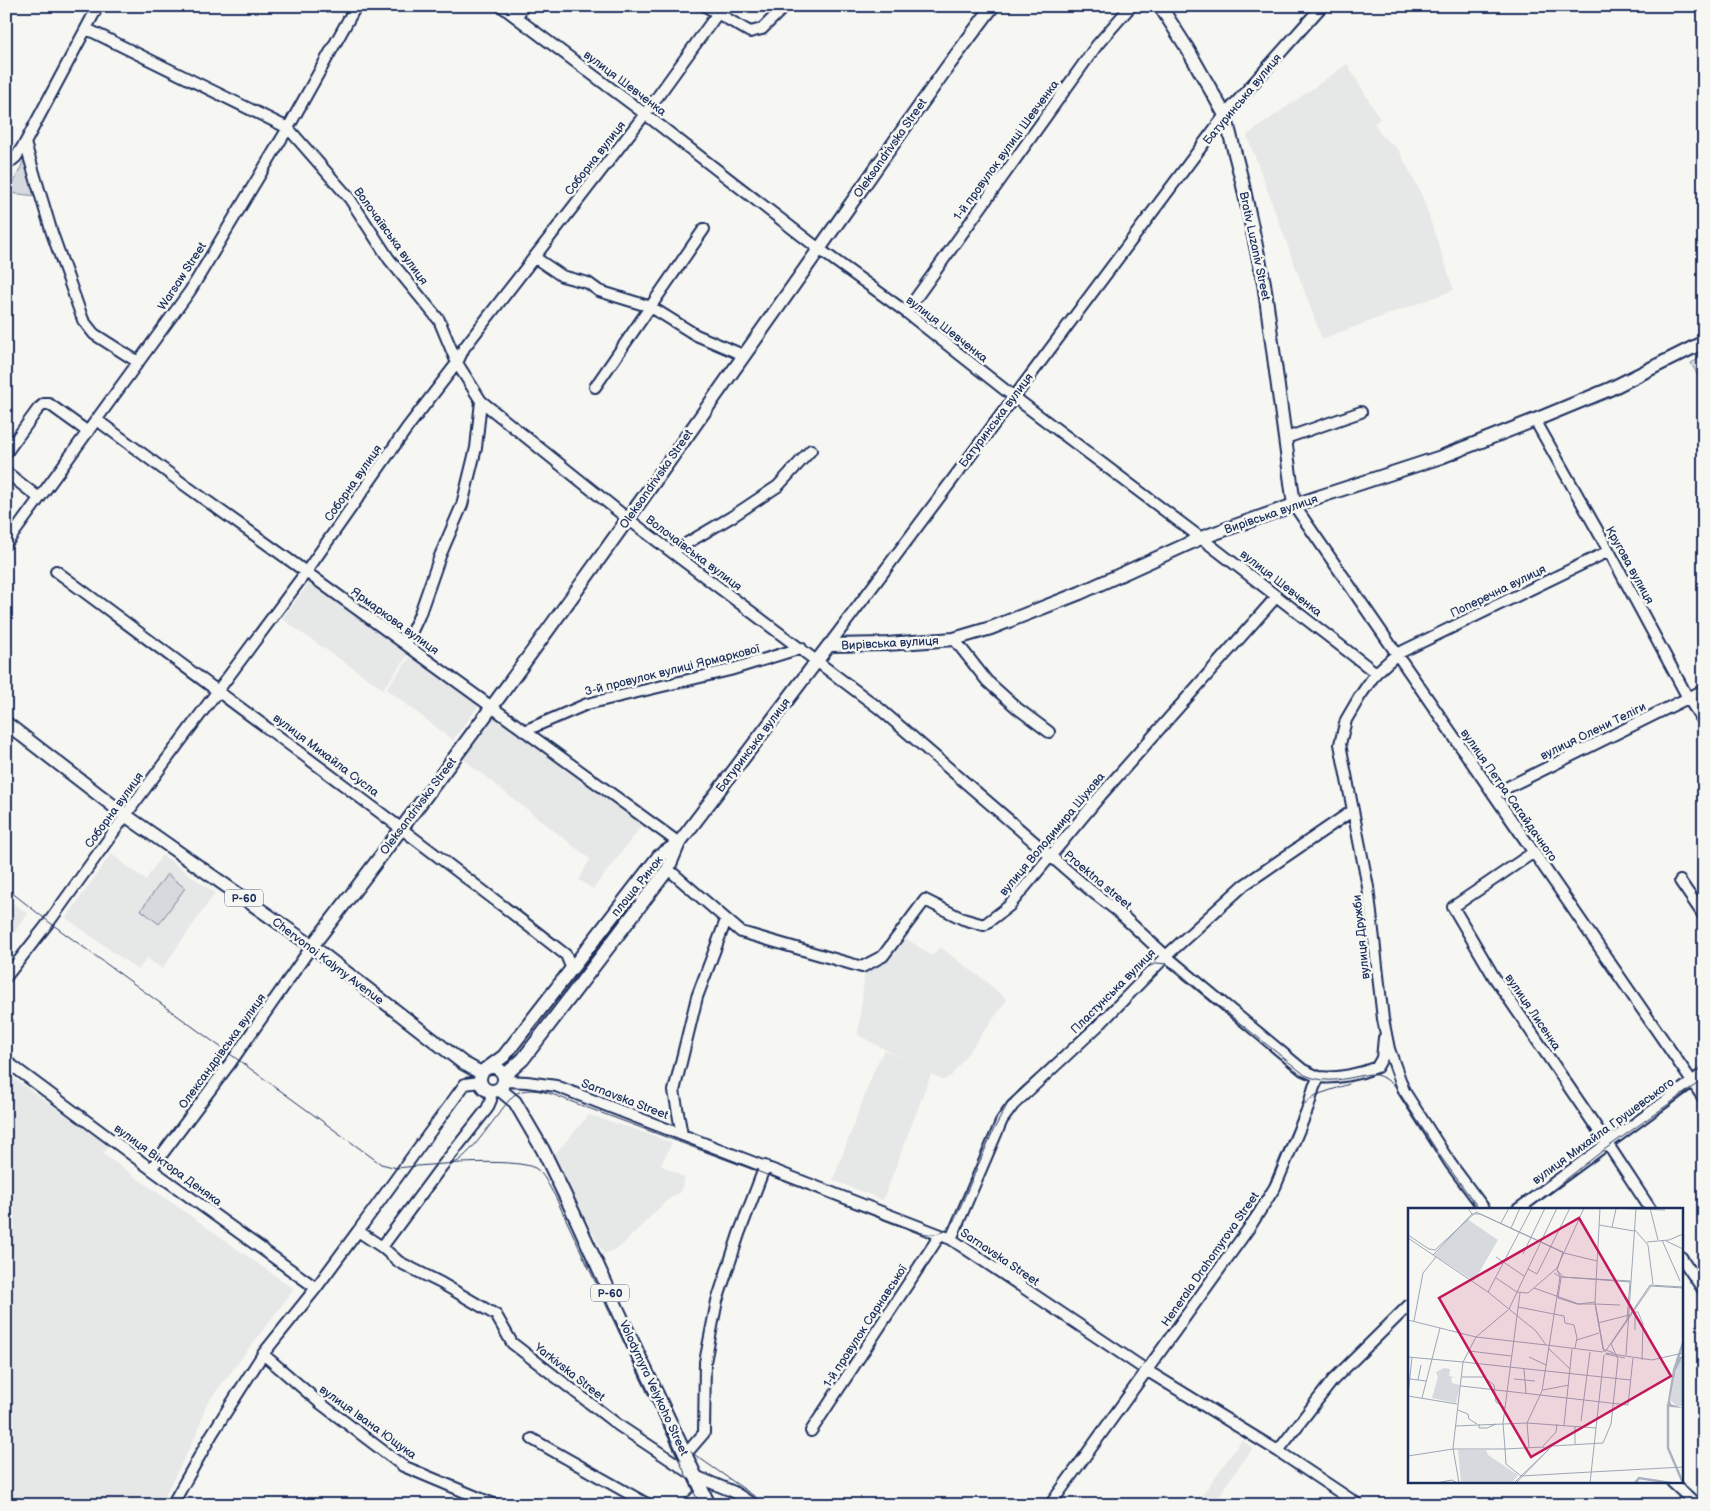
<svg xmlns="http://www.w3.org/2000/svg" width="1710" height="1511" font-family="'Balsamiq Sans',sans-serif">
<rect width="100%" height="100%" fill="#f6f6f2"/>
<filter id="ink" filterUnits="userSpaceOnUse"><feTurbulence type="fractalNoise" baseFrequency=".02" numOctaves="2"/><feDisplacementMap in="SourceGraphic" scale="10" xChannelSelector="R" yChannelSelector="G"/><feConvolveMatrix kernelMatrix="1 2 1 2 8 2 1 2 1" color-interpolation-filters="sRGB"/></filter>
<g filter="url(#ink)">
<path fill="#e6e7e7" d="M1347,64L1380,119L1374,123L1381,135L1399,150L1422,196L1454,290L1322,339L1247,135Z
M309,583L408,655L383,689L282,619Z
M411,656L479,705L453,740L386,689Z
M493,714L643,824L593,889L579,880L590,859L463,759Z
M111,854L146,880L162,855L215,893L162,969L147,958L138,970L66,918Z
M6,898L28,914L6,943Z
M904,937L932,956L940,947L988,983L1007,1000L951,1076L944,1080L931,1074L883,1200L833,1180L875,1068L884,1050L905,1060L858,1035L865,971L883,964Z
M6,1073L109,1146L103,1154L294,1289L206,1405L198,1431L160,1505H6Z
M589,1115L652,1135L672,1143L661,1165L685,1178L680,1192L666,1201L620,1247L604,1254L553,1156Z
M1242,1440L1253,1448L1225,1486L1216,1505H1195Z"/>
<path fill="#d6d9dd" stroke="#78849e" d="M25,158L37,196L9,193Z
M1704,356V387L1691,363Z
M663,859H666L668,862L517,1058L511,1057Z
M167,874L185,888L159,924L141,910Z"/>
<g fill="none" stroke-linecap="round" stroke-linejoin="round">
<defs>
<path id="minor" d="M501,6L645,114L819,249L906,312L1014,397L1201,538L1376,673
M705,6L750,32L762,29L784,7L787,6
M516,17L524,6
M87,29L288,128L350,199L389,259L439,320L457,363L481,401L628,519L880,709L1090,890L1116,910L1166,956L1303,1070L1319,1077
M25,143L52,233L83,320L94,334L138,362
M6,165L16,157L25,143L98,6
M534,257L562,276L588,283L599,291L651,307L696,335L743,355
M906,312L1097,45L1131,6
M595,387L704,229
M97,420L186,486L306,572L679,843
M1535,420L1609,551L1688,698L1704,722
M1286,438L1361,412
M6,453L38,409L44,404H49L88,432
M6,472L39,498
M1294,505L1704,1099
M6,544L190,291L288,128L356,6
M672,552L733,516L778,486L811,450
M56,571C227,698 398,824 566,955L572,969
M954,639L987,681L1017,708L1049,732
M406,644L419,616L440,556L462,505L476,448L481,401
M829,645L1225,115L1322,6
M524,731L587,704L730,670L801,648
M1494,794L1704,690
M1534,852L1453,907L1494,977L1607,1143L1651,1210
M668,869L741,932L862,967L883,956L925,900L963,919L984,925L1009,906L1101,795L1277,596
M1680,881L1704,916
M6,977L49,922L133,805L306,572L407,428L457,363L464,348L645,114L723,6
M6,1061L151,1169L316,1288
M504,1081L527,1082L556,1086L951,1239L1146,1370L1278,1451L1359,1505
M682,1135L674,1091L697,997L726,920
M151,1169L231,1062L312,946
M1485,1210L1450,1163L1404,1091L1389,1049L1383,1019L1368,887L1340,744L1346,720L1360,696L1376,673L1397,654L1609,551
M1517,1210L1704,1073
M358,1231L465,1084L480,1082
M951,1239L1002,1120L1013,1105L1101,1023L1166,956L1244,885L1352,811
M382,1247L399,1262L441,1283L496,1315L512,1343L618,1425L695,1476L734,1492L754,1505
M1681,1257L1704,1291
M263,1354L320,1403L403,1466L496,1505
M811,1431L940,1235
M532,1439L649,1505
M1278,1451L1333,1380L1409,1305
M685,1455L704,1433L705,1362L717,1301L739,1234L765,1166
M1672,1482L1697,1505
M172,1505L212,1434L263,1354L316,1288L358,1231L382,1247L439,1170L487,1109L491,1100L490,1091
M688,1505L703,1491
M1050,1505L1249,1228L1275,1187L1308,1108L1314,1087L1319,1077C1337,1079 1360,1074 1377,1067L1382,1058L1384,1038"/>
<path id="major" d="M1160,6L1187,48L1225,115L1242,181L1264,283L1294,505
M6,723L125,815L312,946L463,1063L481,1073
M312,946C533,660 739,362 948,66L993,6
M480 1079a12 12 0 1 1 24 0a12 12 0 1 1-24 0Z
M489,1067L504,1056L659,856L679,843
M504,1076L523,1059L668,869L679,843L829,645L887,644L954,639L991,628L1080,593L1201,538L1294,505L1441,457L1535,420L1610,389L1704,342
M499,1089L515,1102L543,1150L573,1212L634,1345L709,1505"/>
</defs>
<use href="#minor" stroke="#1b2f5e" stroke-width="14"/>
<use href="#major" stroke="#1b2f5e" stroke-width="16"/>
<use href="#minor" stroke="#f6f6f2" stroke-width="10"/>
<use href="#major" stroke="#f6f6f2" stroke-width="12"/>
<path stroke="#1b2f5e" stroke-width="1" d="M6,888L49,922L381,1164L397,1168C424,1165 514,1157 535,1168C544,1173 549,1187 555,1196L700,1505
M451,1165C470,1159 498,1111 514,1095C529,1084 552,1094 567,1100L922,1233C938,1237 946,1231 955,1219L993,1131L1007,1105L1020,1089L1051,1062L1148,967L1157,963L1166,964L1175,969L1206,996L1305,1075C1327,1085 1348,1078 1370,1074C1380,1075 1387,1079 1395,1086L1443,1160L1480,1210
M1527,1210L1601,1152L1704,1079
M669,1433L685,1448L767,1505
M1043,1505L1254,1211L1273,1179L1303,1105L1316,1095L1349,1084"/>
</g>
</g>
<g text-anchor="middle" stroke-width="5" stroke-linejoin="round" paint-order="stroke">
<g fill="#f6f6f2" stroke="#5d6b8a" stroke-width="1">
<rect x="225" y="889.5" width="38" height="17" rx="4"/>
<rect x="591" y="1284.5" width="38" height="17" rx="4"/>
</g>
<g font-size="11" font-weight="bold" fill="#1b2f5e">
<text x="244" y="902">Р-60</text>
<text x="610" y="1297">Р-60</text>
</g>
<g font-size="12" fill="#1b2f5e" stroke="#f6f6f2">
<text transform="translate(625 83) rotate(37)" y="4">вулиця Шевченка</text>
<text transform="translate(1242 99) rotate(-50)" y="4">Батуринська вулиця</text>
<text transform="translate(890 148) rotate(-55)" y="4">Oleksandrivska Street</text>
<text transform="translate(1006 150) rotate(-54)" y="4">1-й провулок вулиці Шевченка</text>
<text transform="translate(595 158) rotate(-52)" y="4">Соборна вулиця</text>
<text transform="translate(391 236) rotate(54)" y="4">Волочаївська вулиця</text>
<text transform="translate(1255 246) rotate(78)" y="4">Brativ Luzaniv Street</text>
<text transform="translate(182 276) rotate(-57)" y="4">Warsaw Street</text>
<text transform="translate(947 329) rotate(38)" y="4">вулиця Шевченка</text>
<text transform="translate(996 420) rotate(-53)" y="4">Батуринська вулиця</text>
<text transform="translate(656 479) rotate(-55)" y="4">Oleksandrivska Street</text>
<text transform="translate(353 483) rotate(-55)" y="4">Соборна вулиця</text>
<text transform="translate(1271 514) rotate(-19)" y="4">Вирівська вулиця</text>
<text transform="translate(694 553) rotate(37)" y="4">Волочаївська вулиця</text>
<text transform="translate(1630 565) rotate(61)" y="4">Кругова вулиця</text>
<text transform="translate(1281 583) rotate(38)" y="4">вулиця Шевченка</text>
<text transform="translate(1498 591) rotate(-26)" y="4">Поперечна вулиця</text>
<text transform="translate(395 621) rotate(36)" y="4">Ярмаркова вулиця</text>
<text transform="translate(890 643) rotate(-3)" y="4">Вирівська вулиця</text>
<text transform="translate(672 670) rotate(-14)" y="4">3-й провулок вулиці Ярмаркової</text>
<text transform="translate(1593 731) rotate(-26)" y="4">вулиця Олени Теліги</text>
<text transform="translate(753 745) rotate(-53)" y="4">Батуринська вулиця</text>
<text transform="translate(326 755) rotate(37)" y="4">вулиця Михайла Сусла</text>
<text transform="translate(1509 795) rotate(55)" y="4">вулиця Петра Сагайдачного</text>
<text transform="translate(418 806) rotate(-53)" y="4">Oleksandrivska Street</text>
<text transform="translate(114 810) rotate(-54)" y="4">Соборна вулиця</text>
<text transform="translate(1052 834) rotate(-50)" y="4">вулиця Володимира Шухова</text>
<text transform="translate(1098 880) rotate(40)" y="4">Proektna street</text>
<text transform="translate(637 886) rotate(-51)" y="4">площа Ринок</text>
<text transform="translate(1361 937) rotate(-96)" y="4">вулиця Дружби</text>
<text transform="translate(328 961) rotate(37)" y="4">Chervonoi Kalyny Avenue</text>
<text transform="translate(1113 991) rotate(-45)" y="4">Пластунська вулиця</text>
<text transform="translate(1533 1012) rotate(56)" y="4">вулиця Лисенка</text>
<text transform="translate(222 1051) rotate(-54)" y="4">Олександрівська вулиця</text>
<text transform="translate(625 1099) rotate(21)" y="4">Sarnavska Street</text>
<text transform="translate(1603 1131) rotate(-36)" y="4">вулиця Михайла Грушевського</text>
<text transform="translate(168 1165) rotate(36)" y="4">вулиця Віктора Деняка</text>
<text transform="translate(1000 1257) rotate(34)" y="4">Sarnavska Street</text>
<text transform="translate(1210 1259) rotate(-55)" y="4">Henerala Drahomyrova Street</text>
<text transform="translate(865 1326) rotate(-57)" y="4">1-й провулок Сарнавської</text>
<text transform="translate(570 1372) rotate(38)" y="4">Yarkivska Street</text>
<text transform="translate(654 1388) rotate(65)" y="4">Volodymyra Velykoho Street</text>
<text transform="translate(368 1422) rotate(36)" y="4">вулиця Івана Ющука</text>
</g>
</g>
<g transform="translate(1408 1208)">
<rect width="275" height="275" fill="#f6f6f2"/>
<path d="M59,11L90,32L66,73L26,47ZM275,151V198H269L262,192L270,155ZM36,160L42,161L41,168L46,169L43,170L44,175L52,177L48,195L24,190L30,169L28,164ZM50,242H78L80,247L110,267L104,275H53Z" fill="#d6d9dd"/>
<path d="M275,148L268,162L262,192L263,196L275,200L262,199L259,198L265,161L269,150Z" fill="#abb2c0"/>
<path fill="none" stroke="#abb2c0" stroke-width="2.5" d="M269,153L275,135M260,196V240L275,275M227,275L231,270L263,275"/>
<path fill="none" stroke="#9ea6b7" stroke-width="1" d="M60,0L64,6H72L156,45L189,53M192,0L187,94L196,144M200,0L257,2M242,0L250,32M93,15L101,0M191,17L226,23M204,19L208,1M103,20L112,0M227,22L240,37L245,76M0,27L21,41L27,42L68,4L155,44L149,62L153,70L150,90L169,96H187L195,141L206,145M0,30L80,84L128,123L138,137L195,144M254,32L272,73M258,33L275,41M239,34L261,32L275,26M115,46L137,0M25,47L64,6M88,49L116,68M120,61L129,66L162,0M149,62L155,69L222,74L219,112M146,65L152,69L223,73M88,70L109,84L120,85L149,60L176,0M126,80L171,96L187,94M80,84L124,0M187,96L212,97M110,99L156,108L157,115L166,117L169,130L167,140M101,101L149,0M223,104H230L235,116L234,152M227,104V122M0,112L68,129L138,137M6,113L15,65L28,49M190,115L221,107M169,132L191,125M140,140L162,161M61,143L103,148M197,144L242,77L275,79M198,145L244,152L275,145M197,146L217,150M218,147L228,0M0,149L55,154M121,149L138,157M55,154L194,169M116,161L118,185M54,169H76L86,177L88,194L97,200M194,169L223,172M2,171L18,173M106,171L127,173M10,172L13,157M53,178L220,197L225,150M135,182L161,177M0,188L49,196M0,188L4,149M14,190L32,120M50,202L60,206L61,211L69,216M173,213L182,144M71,216V220H79L88,216M156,217L164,141M47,218L119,215L188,220M167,218V236M135,238L148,224L149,216M121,239L119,215L134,183L152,69M45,241H97L135,239L140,242L113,268L98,256L97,241L95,215L112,85M0,248L45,241M183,264L275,259M28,275L44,272L49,275M51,275L45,240L55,154L68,129L100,102M106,275L113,268L183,264M108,275L144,238L195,235L203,216L210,151L203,136L243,78L275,80M182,275L196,147"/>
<path fill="#c2185b" fill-opacity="0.15" stroke="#c2185b" stroke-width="2.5" d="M171,10L263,168L123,249L31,90Z"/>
<rect width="275" height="275" fill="none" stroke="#1b2f5e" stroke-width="2.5"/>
</g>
<rect width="1710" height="1511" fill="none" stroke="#f6f6f2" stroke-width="25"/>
<rect x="12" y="12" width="1685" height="1486" fill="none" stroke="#1b2f5e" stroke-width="2" filter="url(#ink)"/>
</svg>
